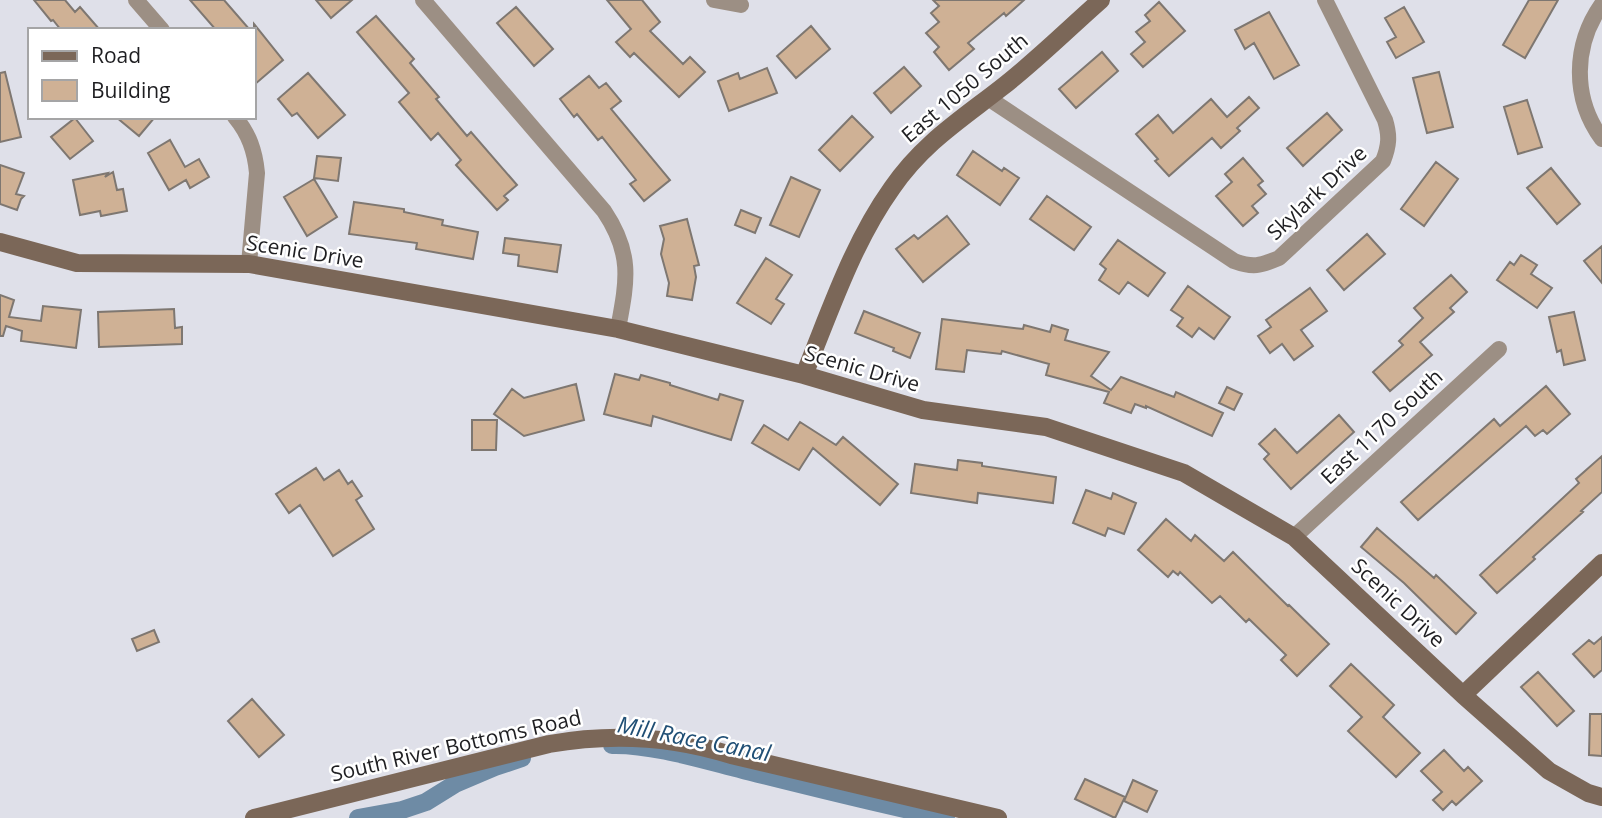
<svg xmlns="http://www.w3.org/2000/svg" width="1602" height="818" font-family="'Open Sans',sans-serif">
<rect width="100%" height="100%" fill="#dfe0e9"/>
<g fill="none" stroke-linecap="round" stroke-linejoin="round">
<path stroke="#6e8ba5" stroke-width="18" d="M612,745C652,744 703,760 743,770C811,787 878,804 946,818
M358,818L402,810L426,802L455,784L495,767L522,758"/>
</g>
<path fill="#cfb195" stroke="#7e7771" stroke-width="2" d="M34,0H65L75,12L80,7L100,30H61L53,20L51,21Z
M190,0H224L250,30H216Z
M316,0H352L331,18Z
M607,0H642L660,22L650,31L683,64L690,57L705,72L679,97L634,53L630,57L616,42L631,29Z
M933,0H1024L1006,16L1004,13L968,43L974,49L949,70L934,52L939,47L926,33L939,22L931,13L939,6Z
M1529,0H1558L1525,58L1503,45Z
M1159,2L1185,31L1143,67L1131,54L1145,42L1136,32L1150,21L1145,15Z
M516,7L553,49L534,66L497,23Z
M1404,7L1424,42L1396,58L1387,42L1396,37L1385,18Z
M1269,12L1299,65L1274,79L1254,43L1245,49L1235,30Z
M376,16L414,59L410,63L439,97L436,99L467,136L471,132L517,185L504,196L508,200L497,210L456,165L461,160L438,133L431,140L399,102L409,93L357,32Z
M254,24L283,60L254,85Z
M811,26L830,49L796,78L777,56Z
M1102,52L1118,71L1076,108L1059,89Z
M904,67L921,86L891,113L874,93Z
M767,68L777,93L729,111L718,81L738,73L740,79Z
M5,72L21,137L0,142V73Z
M1439,72L1453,127L1427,133L1413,78Z
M308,73L345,115L318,138L297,113L292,116L278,99Z
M589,76L599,88L606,83L621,101L611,109L670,180L644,201L630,184L636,180L602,137L598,140L577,114L574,117L560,99Z
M1249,97L1259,108L1237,128L1240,131L1221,148L1212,138L1169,176L1155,161L1158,159L1136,134L1158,115L1173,133L1211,99L1227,117Z
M1527,100L1542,147L1518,154L1504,107Z
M1327,113L1342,130L1303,166L1287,148Z
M852,116L873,137L840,171L819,150Z
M116,117H155L139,136Z
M75,118L93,141L70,159L51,137Z
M170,140L185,167L199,159L209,177L190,188L186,180L169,190L148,153Z
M973,151L1002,171L1004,168L1019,178L1000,205L957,175Z
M317,156L341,158L338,181L314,178Z
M1243,158L1263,181L1258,185L1266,194L1252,206L1258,213L1243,226L1216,196L1232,182L1225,174Z
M1436,162L1458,179L1424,226L1401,209Z
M0,165L24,173L16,194L24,196L21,199L17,210L0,204Z
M1551,168L1580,204L1557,224L1527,188Z
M113,172L117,190L123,189L127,211L101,216L100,211L80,215L73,180L108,173L105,177Z
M791,177L820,190L799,237L770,225Z
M314,179L337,217L307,236L284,197Z
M1047,196L1091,227L1074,250L1030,219Z
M354,202L404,209V212L443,220L442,225L478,232L473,259L416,249L417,243L349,234Z
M741,210L761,218L755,233L735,225Z
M947,216L969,244L923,282L896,249L914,235L918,239Z
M687,219L699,265L694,266L696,277L692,300L667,296L669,283L661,254L664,239L660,226Z
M1367,234L1385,254L1344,290L1327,270Z
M505,238L561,245L557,272L518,266L519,255L503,253Z
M1118,240L1165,273L1148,296L1128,282L1119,294L1099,280L1106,269L1100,264Z
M1602,246V283L1584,261Z
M1521,255L1537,265L1531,274L1552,288L1537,308L1497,280L1510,262L1514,265Z
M766,258L792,275L776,299L784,304L771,324L737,303Z
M1451,275L1467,292L1450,308L1454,312L1420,342L1432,355L1390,391L1373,372L1403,345L1399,341L1423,318L1414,308Z
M1188,286L1230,317L1214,339L1199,328L1192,337L1177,326L1183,318L1171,310Z
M1310,288L1327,311L1301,330L1313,346L1294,360L1282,344L1270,353L1258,336L1271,327L1266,320Z
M0,295L14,300L9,317L41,321L43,306L81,310L76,348L21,341L22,331L6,326L3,336H0Z
M174,309L175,328L182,327V344L99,347L98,312Z
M864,311L920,333L910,358L893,351L894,348L855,333Z
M1574,312L1585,360L1564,365L1561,350L1557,352L1549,317Z
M942,319L1023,329L1024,325L1050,332L1052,325L1068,330L1065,340L1109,352L1091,376L1111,390L1121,377L1174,397L1176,392L1223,413L1212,436L1146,406V408L1135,404L1131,413L1104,403L1109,392L1046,375L1049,364L1002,351L1001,354L967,350L964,372L936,369Z
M615,374L639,380L641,375L670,383V385L718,400L720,394L743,401L731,440L653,416L651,426L604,414Z
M576,384L584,420L524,436L494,414L512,389L524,398Z
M1546,386L1570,414L1547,434L1543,430L1535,436L1526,426L1418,520L1401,502L1494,419L1500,426Z
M1227,387L1242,394L1234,410L1219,403Z
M1339,415L1354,432L1291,489L1264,459L1269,454L1259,444L1275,429L1297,453Z
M472,420H497L496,450H472Z
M800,422L836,445L843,437L898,484L880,505L813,448L799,470L752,443L764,425L788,440Z
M1602,456V492L1581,511L1583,512L1533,557L1535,559L1497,593L1480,575L1579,483L1576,479Z
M958,460L982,463V466L1056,477L1053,503L978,493L977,503L911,493L915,464L957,470Z
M316,468L324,480L339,470L348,484L352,481L362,496L356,500L374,529L333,556L300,505L289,513L276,494Z
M1086,490L1111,499L1113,493L1136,503L1124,534L1108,528L1105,536L1073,523Z
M1166,519L1191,541L1195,535L1224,561L1233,552L1288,606L1289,605L1329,644L1297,676L1281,660L1286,655L1249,619L1246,622L1220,596L1212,603L1180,572L1178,575L1173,571L1168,577L1138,550Z
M1377,528L1434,578L1436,575L1476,613L1456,634L1404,583L1361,547Z
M154,630L159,642L137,651L132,639Z
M1602,637V670L1594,677L1573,654L1589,640L1594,644Z
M1351,664L1394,705L1383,717L1420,753L1396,777L1348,731L1362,717L1330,686Z
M1538,672L1574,711L1557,726L1521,687Z
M252,699L284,735L259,757L228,721Z
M1590,714H1602V756L1589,755Z
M1444,750L1464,771L1468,767L1482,781L1456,805L1452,801L1443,810L1433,800L1442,792L1421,771Z
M1085,779L1125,797L1115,818L1075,799Z
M1133,780L1157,791L1147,812L1124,801Z"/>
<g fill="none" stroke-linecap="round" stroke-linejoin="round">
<path stroke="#9c8f84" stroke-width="16" d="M136,0L162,30
M423,0L604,211C633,254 627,281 618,329
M714,0L741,5
M1602,4C1573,45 1572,98 1602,139
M988,98L1234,261C1253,268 1260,266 1279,258L1383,161C1389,146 1390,136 1385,120L1325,0
M235,117C249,134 255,151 257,173L249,264
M1294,537L1499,349"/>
<path stroke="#7b6758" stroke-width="18" d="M0,242L77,263L249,264L618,329L804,375L923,410L1046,427L1184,473L1294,537L1463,695L1549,771L1588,793L1602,797
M804,375C830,312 852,244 892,188C922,144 960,120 1001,88C1036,61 1068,29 1101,0
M1463,695L1602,563
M254,818L549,744C611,733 671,736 731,755L998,818"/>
</g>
<g text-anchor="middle" stroke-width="5" stroke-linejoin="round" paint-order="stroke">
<g font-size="21" fill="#1e1e21" stroke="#fff">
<text transform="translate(965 88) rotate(-40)" y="7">East 1050 South</text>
<text transform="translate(1317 193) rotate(-43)" y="7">Skylark Drive</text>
<text transform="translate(305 252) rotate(9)" y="7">Scenic Drive</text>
<text transform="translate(862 369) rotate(16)" y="7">Scenic Drive</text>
<text transform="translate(1382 427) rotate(-43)" y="7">East 1170 South</text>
<text transform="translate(1398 603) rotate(43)" y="7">Scenic Drive</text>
<text transform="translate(456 746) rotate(-13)" y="7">South River Bottoms Road</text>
</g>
<g font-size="23" font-style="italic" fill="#204f75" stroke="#fff">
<text transform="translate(694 739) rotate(11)" y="8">Mill Race Canal</text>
</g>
</g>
<rect x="28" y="28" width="228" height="91" fill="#ffffff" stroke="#a5a5a6" stroke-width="2"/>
<rect x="42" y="51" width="35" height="10" fill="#7b6758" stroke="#a5a5a6" stroke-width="2"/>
<text x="91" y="63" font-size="21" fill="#1e1e21">Road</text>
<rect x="42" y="80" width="35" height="21" fill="#cfb195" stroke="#a5a5a6" stroke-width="2"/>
<text x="91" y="98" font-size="21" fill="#1e1e21">Building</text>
</svg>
